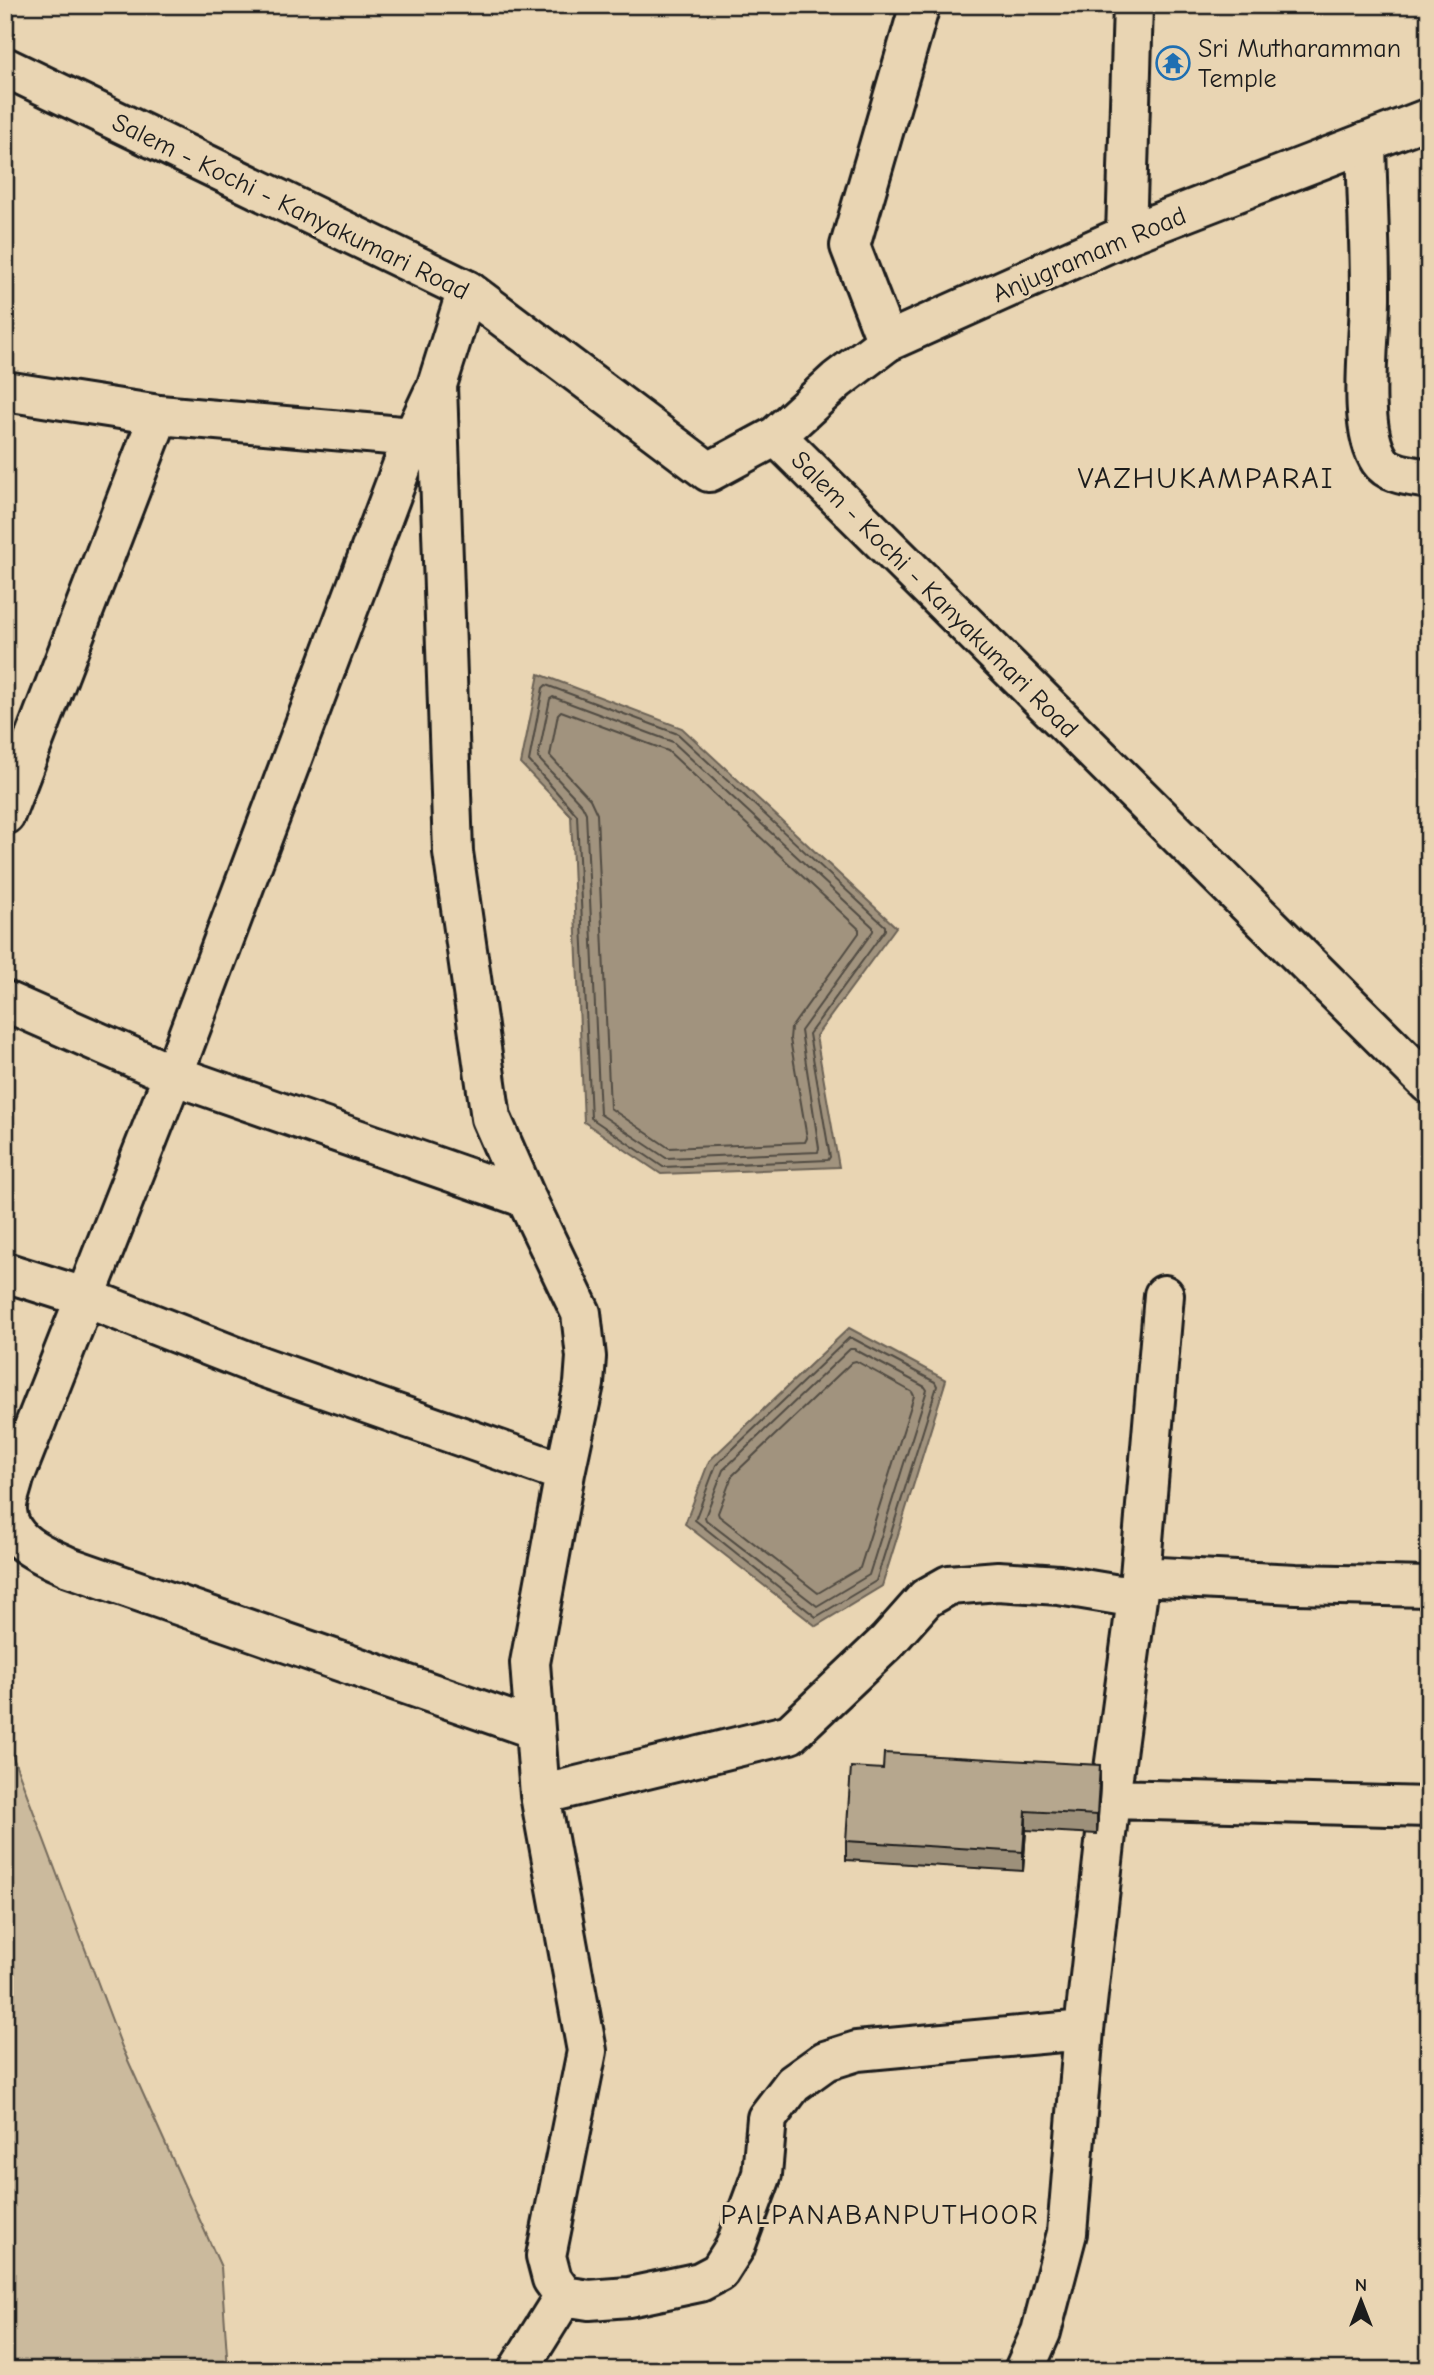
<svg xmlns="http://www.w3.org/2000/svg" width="1434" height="2375" font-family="'Comic Neue',sans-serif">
<rect width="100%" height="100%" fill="#e9d5b3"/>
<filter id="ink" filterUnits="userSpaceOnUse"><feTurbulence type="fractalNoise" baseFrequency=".0143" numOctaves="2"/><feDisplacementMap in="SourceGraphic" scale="14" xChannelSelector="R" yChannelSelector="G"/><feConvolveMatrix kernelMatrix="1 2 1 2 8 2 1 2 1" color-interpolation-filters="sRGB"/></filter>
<g filter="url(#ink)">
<path fill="#cbba9d" stroke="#746b5c" stroke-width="2" d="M5,1736L122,2047L221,2267L228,2370H5Z"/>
<path fill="#a1937e" stroke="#6c6357" stroke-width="2" d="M539,674L682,728L896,927L816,1036L839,1167L661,1174L584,1122L571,816L521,764Z
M849,1328L946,1380L882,1586L816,1626L685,1524L709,1461Z"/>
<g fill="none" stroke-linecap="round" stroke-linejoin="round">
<path stroke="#514c43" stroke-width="2" d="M546,685L678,734L885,926V930L809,1034L830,1157L828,1160L663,1167L591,1118L577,815L529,761L543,688Z
M553,697L673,742L873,927V931L801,1031L819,1148L818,1152L666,1158L600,1114L586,813L582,805L538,758L550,699Z
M561,711L668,751L859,929V933L791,1028L790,1039L807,1138L805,1142L669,1148L610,1108L597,814L590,799L550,756L558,714Z
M849,1338H852L935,1382L937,1386L876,1581L816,1617L695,1520L716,1465Z
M850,1349H854L925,1387L927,1390L869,1575L817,1606L706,1520L705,1517L723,1470Z
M856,1361L912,1392L914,1396L860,1568L818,1593L719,1516L718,1513L732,1476L852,1362Z"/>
<defs>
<path id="minor" d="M1366,142C1367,192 1370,242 1370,292C1371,335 1356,426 1380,461C1389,475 1414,476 1429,479
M1126,235L1133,5
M467,290L437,385L453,852L491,1118L526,1198L581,1313L586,1357L584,1384L565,1473L530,1663L540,1795L587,2051L546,2256L552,2279L564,2296L589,2300L629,2297L700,2282L719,2272L735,2247L762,2174L767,2118L793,2084L825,2061L857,2051L1084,2030L1110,1799L1140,1576L1164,1295
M887,342L850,246L920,5
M5,391L159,415L413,437
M433,394L413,437L173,1075L14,1478C12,1488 6,1501 7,1511C9,1543 44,1555 69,1567L535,1729
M5,815L159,415
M5,1001L173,1075L526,1198
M5,1272L84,1297L260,1366L565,1473
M1140,1576L1296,1584L1429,1587
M540,1795L790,1734L887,1642L926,1598L949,1585L998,1581L1059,1585L1137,1598
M1110,1799L1429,1807
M518,2370L564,2296
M1024,2370L1041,2332L1067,2233L1084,2030"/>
<path id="major" d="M5,67L467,290L709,472L776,436L837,380L887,342L1126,235L1429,118
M776,436L1429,1084"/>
</defs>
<use href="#minor" stroke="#1c1c1c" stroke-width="44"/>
<use href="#major" stroke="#1c1c1c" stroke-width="44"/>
<use href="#minor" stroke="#e9d5b3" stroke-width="38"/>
<use href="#major" stroke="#e9d5b3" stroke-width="38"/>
</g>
<path fill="#9d907a" stroke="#1c1c1c" stroke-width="2" d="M1100,1784L1097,1834L1026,1830L1023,1871L846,1860V1841Z"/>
<path fill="#7f7563" stroke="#1c1c1c" stroke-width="2" d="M1100,1765V1784L1097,1834V1815Z
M1026,1811V1830L1023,1871V1852Z"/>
<path fill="#b6a78e" stroke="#1c1c1c" stroke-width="2" d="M884,1753L1100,1765L1097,1815L1026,1811L1023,1852L846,1841L851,1767L883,1769Z"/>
</g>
<defs>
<symbol id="temple-ring" viewBox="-11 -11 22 22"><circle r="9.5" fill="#e9d5b3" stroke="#1f6fb2" stroke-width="1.5"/><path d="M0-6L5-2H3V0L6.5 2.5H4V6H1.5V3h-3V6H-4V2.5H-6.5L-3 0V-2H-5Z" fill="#1f6fb2"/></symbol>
</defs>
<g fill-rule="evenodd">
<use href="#temple-ring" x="1154" y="44" width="38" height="38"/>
</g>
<g text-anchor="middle" stroke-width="6" stroke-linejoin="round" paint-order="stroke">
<g font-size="26" fill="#1c1c1c" stroke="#e9d5b3" text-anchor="start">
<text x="1198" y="57">Sri Mutharamman<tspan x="1198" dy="30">Temple</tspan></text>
</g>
<g font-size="26" fill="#1c1c1c" stroke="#e9d5b3">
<text transform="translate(291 206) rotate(26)" y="9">Salem - Kochi - Kanyakumari Road</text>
<text transform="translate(1089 254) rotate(-23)" y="9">Anjugramam Road</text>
<text transform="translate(935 594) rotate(45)" y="9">Salem - Kochi - Kanyakumari Road</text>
</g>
<g font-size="28" letter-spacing="2" fill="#1c1c1c" stroke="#e9d5b3">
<text x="880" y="2224">PALPANABANPUTHOOR</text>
</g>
<g font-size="30" letter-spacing="2" fill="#1c1c1c" stroke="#e9d5b3">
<text x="1206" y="488">VAZHUKAMPARAI</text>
</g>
</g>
<rect width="1434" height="2375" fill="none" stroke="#e9d5b3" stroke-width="28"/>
<rect x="14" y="14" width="1406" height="2347" fill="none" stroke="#1c1c1c" stroke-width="2.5" filter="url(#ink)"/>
<g transform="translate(1361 2301)" stroke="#e9d5b3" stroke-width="5" paint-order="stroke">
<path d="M0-5L12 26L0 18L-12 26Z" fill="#1c1c1c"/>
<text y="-10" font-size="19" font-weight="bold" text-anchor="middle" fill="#1c1c1c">N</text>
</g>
</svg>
